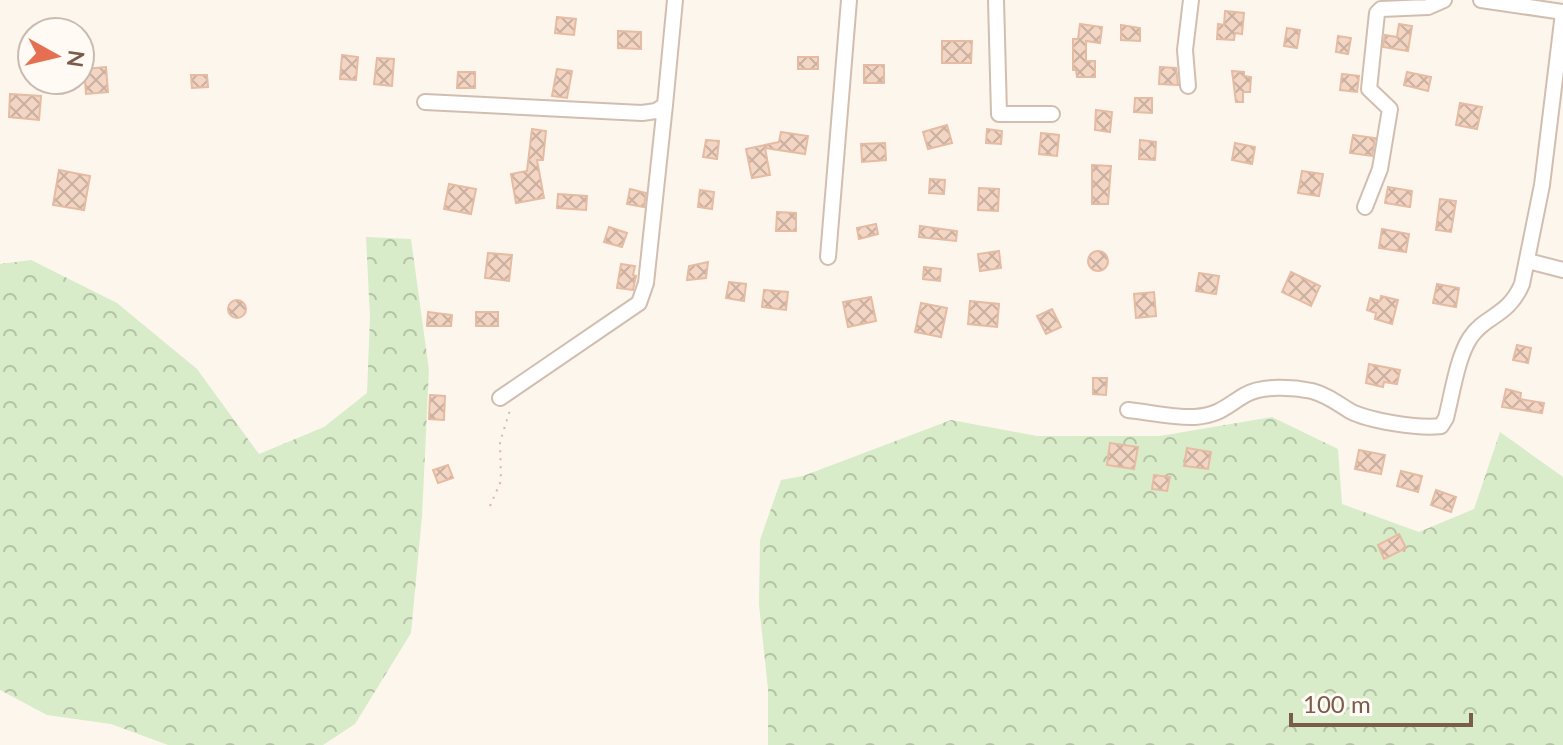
<svg xmlns="http://www.w3.org/2000/svg" width="1563" height="745" font-family="Lato,sans-serif">
<defs>
<pattern id="forest-crowns" width="20" height="18" patternUnits="userSpaceOnUse" patternTransform="scale(2)"><rect width="20" height="18" fill="#d8ecc9"/><path d="M2 6a3 3 0 1 1 6 0M12 15a3 3 0 1 1 6 0" fill="none" stroke="#b4c2a5"/></pattern>
<pattern id="building-cross-hatch" width="8" height="8" patternUnits="userSpaceOnUse" patternTransform="scale(2)"><rect width="8" height="8" fill="#f3d5c3"/><path d="M0 0l8 8M0 8l8-8" fill="none" stroke="#cab0a1"/></pattern>
</defs>
<rect width="100%" height="100%" fill="#fdf6ec"/>
<path fill="url(#forest-crowns)" d="M366,237L411,239L429,370L422,516L411,633L355,724L323,745H168L111,724L47,715L0,690V264L31,260L117,303L197,369L259,454L324,427L367,393L370,317Z
M1272,417L1338,449L1342,504L1419,532L1474,509L1500,432L1563,477V745H768V689L759,605L760,540L781,480L803,476L951,420L1037,436H1160Z"/>
<path fill="url(#building-cross-hatch)" stroke="#e6bba3" stroke-width="2" d="M1225,11L1244,13L1242,34L1235,33L1234,40L1217,39L1218,24L1224,25Z
M557,17L576,19L574,35L555,33Z
M1080,24L1102,27L1100,43L1086,41V61H1095V77H1077L1076,70H1073V39H1078Z
M1399,24L1412,26L1408,51L1383,47L1385,35L1397,37Z
M1121,25L1140,28V41L1121,40Z
M1287,28L1300,30L1297,48L1284,46Z
M618,31L641,32V49L618,48Z
M1338,36L1351,38L1348,54L1336,52Z
M942,41H972L971,63H942Z
M342,55L358,57L356,80L340,79Z
M798,57H818V69H798Z
M377,58L394,59L392,86L374,84Z
M864,65H884V83H864Z
M106,67L108,92L86,94L84,69Z
M1160,67L1176,68L1178,85L1159,84Z
M557,69L572,71L567,98L552,96Z
M1232,71L1244,72V76L1251,77L1250,92H1243V102H1236Z
M458,72H475V88H457Z
M1407,72L1431,77L1428,91L1404,85Z
M1342,74L1359,76L1357,92L1340,90Z
M191,75H207L208,87L192,88Z
M10,94L41,96L39,120L9,117Z
M1135,98H1152V113L1134,112Z
M1460,103L1482,107L1477,129L1456,125Z
M1096,110L1112,112L1110,132L1095,130Z
M947,125L952,143L928,149L923,132Z
M532,129L546,131L543,160H537L544,198L516,203L511,174L527,171Z
M987,129L1002,131L1001,144L986,143Z
M781,132L808,136L805,154L765,148L770,175L752,178L746,149L779,142Z
M1041,133L1059,135L1057,156L1039,154Z
M1353,135L1375,138L1372,156L1350,153Z
M706,140L719,141L717,159L703,157Z
M1140,140L1156,142L1155,160L1139,159Z
M885,143L886,160L862,162L861,144Z
M1235,143L1255,147L1252,164L1232,160Z
M1092,165L1111,166L1108,204H1092Z
M59,170L90,176L84,210L53,205Z
M1302,171L1323,174L1319,196L1298,193Z
M930,179L945,180L944,194L929,193Z
M449,184L476,189L471,214L444,209Z
M1388,187L1412,191L1410,207L1385,203Z
M979,188L999,189L998,211L978,210Z
M630,189L646,193L644,207L627,204Z
M700,190L714,192L712,209L698,207Z
M558,194L587,196L586,210L557,208Z
M1440,199L1456,201L1451,232L1436,230Z
M777,212L796,213V231H776Z
M876,224L878,234L859,239L857,228Z
M920,226L957,231L956,241L919,237Z
M609,227L627,233L622,247L604,242Z
M1382,229L1409,234L1406,252L1379,248Z
M999,251L1001,268L980,271L978,254Z
M1088 261a10 10 0 1 1 20 0a10 10 0 1 1-20 0Z
M488,253L512,255L509,281L485,278Z
M708,262L706,278L687,280L689,266Z
M621,264L635,266L633,275L636,276L633,290L617,288Z
M924,267L941,269L940,281L923,279Z
M1291,272L1320,286L1311,306L1282,292Z
M1199,273L1219,276L1216,294L1196,291Z
M729,282L746,284L744,301L726,298Z
M1437,284L1459,288L1456,307L1433,303Z
M764,290L788,292L786,310L762,307Z
M1154,292L1156,316L1136,318L1134,294Z
M1381,296L1398,300L1392,324L1375,319L1376,313L1367,310L1370,298L1380,301Z
M871,297L876,321L848,327L843,302Z
M228 309a9 9 0 1 1 18 0a9 9 0 1 1-18 0Z
M970,301L999,304L997,327L968,324Z
M921,303L947,308L941,337L915,332Z
M1052,309L1061,327L1046,334L1037,316Z
M428,312L452,315L451,326H427Z
M476,312H498V326H476Z
M1517,345L1531,348L1528,363L1513,360Z
M1369,364L1400,370L1397,384L1384,382L1383,387L1366,383Z
M1093,378H1107L1106,395L1093,394Z
M1506,389L1521,393L1520,399L1544,403L1542,413L1502,407Z
M430,395L445,396L444,420L429,419Z
M1110,443L1138,447L1134,469L1107,465Z
M1187,448L1211,452L1208,469L1184,466Z
M1359,450L1385,455L1381,474L1355,469Z
M448,465L453,478L438,483L433,470Z
M1401,471L1422,476L1418,492L1397,486Z
M1154,475L1170,477L1167,491L1152,489Z
M1436,490L1456,497L1451,512L1431,505Z
M1399,534L1406,548L1384,559L1378,545Z"/>
<g fill="none" stroke-linecap="round" stroke-linejoin="round">
<defs>
<path id="minor" d="M996,0L999,114H1052
M1481,0L1563,12
M1188,86L1185,50L1191,0
M425,102L642,113L656,111L665,105L675,0
M1365,207L1380,169L1390,109L1369,89L1377,13L1381,9L1428,7L1444,0
M828,257L849,0
M1528,261L1563,270
M500,398L639,303L646,283L665,105
M1128,410C1149,412 1174,418 1195,417C1220,415 1226,406 1245,395C1262,385 1293,387 1312,391C1327,395 1337,403 1350,411C1369,421 1420,429 1441,426L1446,418C1452,395 1457,358 1470,338C1485,315 1508,317 1522,284L1542,185L1563,13"/>
</defs>
<use href="#minor" stroke="#d1beb0" stroke-width="18"/>
<path stroke="#d9b8a5" stroke-width="2" stroke-dasharray="2 6" stroke-linecap="butt" d="M490,506L501,481L500,442L511,407"/>
<use href="#minor" stroke="#fff" stroke-width="14"/>
</g>
<g transform="translate(56 56) rotate(98)"><circle r="38" fill="#fffaf3" stroke="#cabbb1" stroke-width="2"/>
<path d="M0-6L14 30L0 20L-14 30Z" fill="#e76f51"/>
<text y="-12" font-size="22" font-weight="bold" text-anchor="middle" fill="#7a5c4d">N</text>
</g>
<path d="M1291 713v12h180v-12" fill="none" stroke="#7a5c4d" stroke-width="4"/>
<text x="1303" y="713" font-size="24" fill="#7a5c4d" stroke="#fffaf3" stroke-width="6" paint-order="stroke">100 m</text>
</svg>
